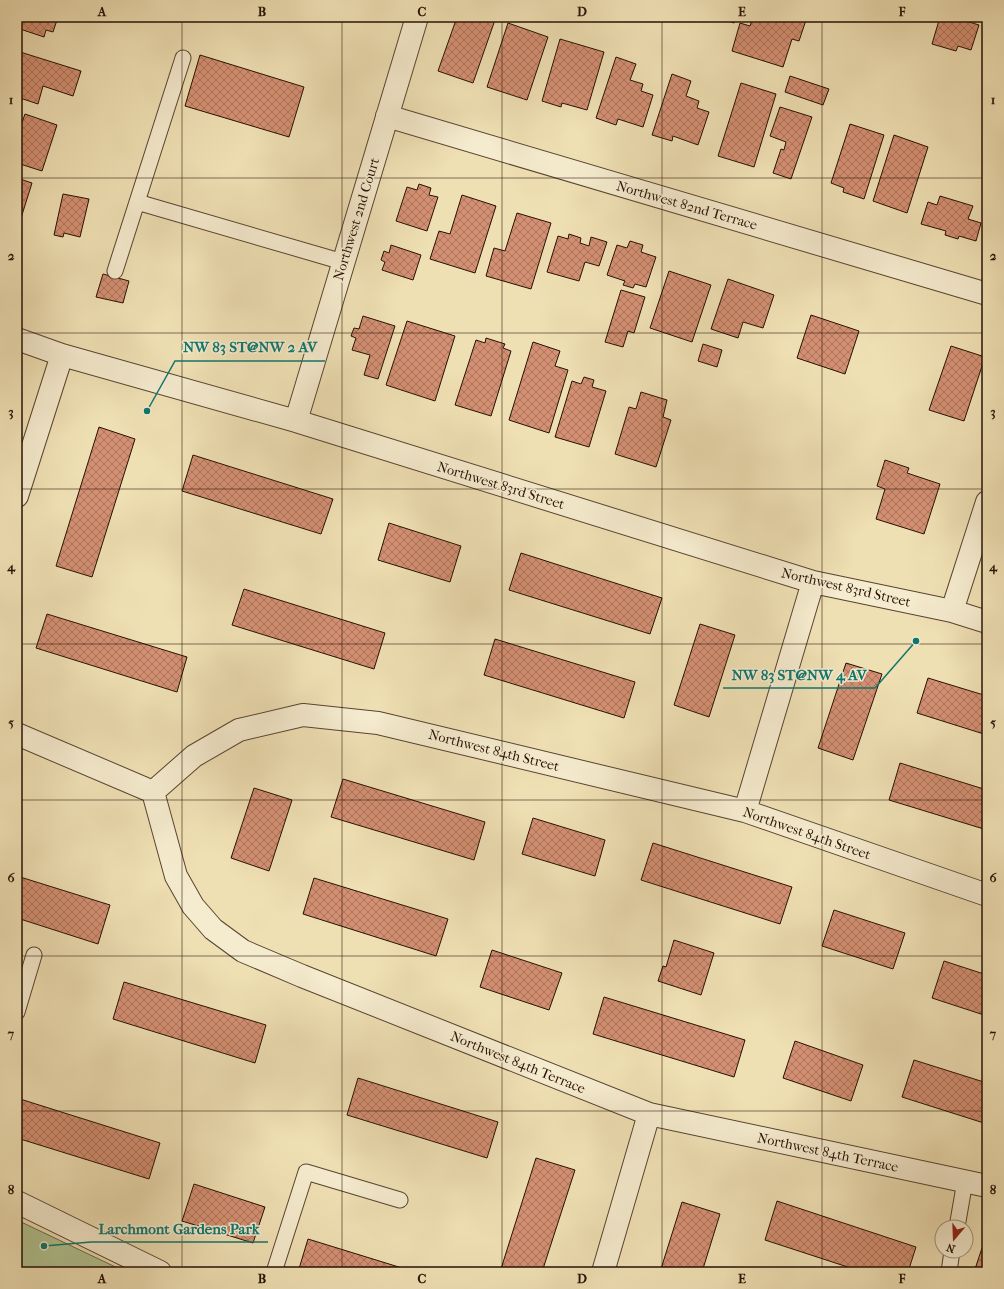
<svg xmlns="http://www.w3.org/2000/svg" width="1004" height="1289" font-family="'IM FELL French Canon',serif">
<defs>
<pattern id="building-cross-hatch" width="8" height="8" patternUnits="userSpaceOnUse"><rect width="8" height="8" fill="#d49073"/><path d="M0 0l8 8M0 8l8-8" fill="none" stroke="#ac745c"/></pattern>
</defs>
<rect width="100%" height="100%" fill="#efe0b4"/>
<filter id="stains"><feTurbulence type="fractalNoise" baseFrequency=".005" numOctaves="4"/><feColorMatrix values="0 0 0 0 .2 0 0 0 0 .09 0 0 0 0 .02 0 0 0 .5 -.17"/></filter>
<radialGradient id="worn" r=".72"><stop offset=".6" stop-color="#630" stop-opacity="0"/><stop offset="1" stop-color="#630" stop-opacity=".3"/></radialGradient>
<path fill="#b2c392" stroke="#6c6a4b" d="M17,1220L126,1272H17Z"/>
<path fill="url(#building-cross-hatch)" stroke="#261004" d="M17,17H58L53,32L46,30L44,37L17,28Z
M457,17H496L473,83L438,71Z
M717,17H736L734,23Z
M753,17H807L799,41L792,39L783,67L732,51L740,23L750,26Z
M940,17H967L966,21L979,25L971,50L958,46L956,51L932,44Z
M508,23L548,37L527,100L487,87Z
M560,39L604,52L587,110L562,103L561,107L542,101Z
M17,51L81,71L73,96L43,86L38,104L17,97Z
M200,55L304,87L289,137L185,106Z
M616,57L636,64L630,80L643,84L641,91L653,95L643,127L618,119L616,125L596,118Z
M672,74L691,81L686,96L699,101L697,108L709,112L698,145L673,136L672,141L652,135Z
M790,76L829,89L823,105L785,92Z
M741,83L776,94L754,167L718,156Z
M780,107L812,117L791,179L773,173L781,149L784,150L786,142L770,136Z
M25,114L57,125L42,171L17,163V124L21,125Z
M850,124L884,135L864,199L843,192L844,188L831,183Z
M894,135L928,147L907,213L873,201Z
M17,178L32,183L21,218L17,216Z
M419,184L431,188L429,195L438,197L427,231L396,221L407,187L417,190Z
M63,194L89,199L80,237L64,233L63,237L54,235Z
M462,195L496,206L475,273L430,259L439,231L450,234Z
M940,196L973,206L968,219L981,223L976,241L959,236L958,239L945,235L946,231L921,224L928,202L937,205Z
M517,213L551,223L531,289L486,276L494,248L505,251Z
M569,234L581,238L580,243L589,246L591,237L607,242L599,266L585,262L579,281L547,272L558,236L568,239Z
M630,241L643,245L641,252L656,257L646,287L635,284L633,288L623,285L625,281L607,275L617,245L627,248Z
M391,245L421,255L413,280L382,270L385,262L381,260L384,251L389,253Z
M669,271L711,285L692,342L650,328Z
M103,274L129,281L123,303L96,297Z
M728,279L774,295L763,328L743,322L738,338L711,329Z
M621,290L645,297L634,333L628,331L623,347L605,342Z
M811,315L859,331L845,374L797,358Z
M363,316L395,326L378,379L364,375L370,355L352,350L356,338L351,336L354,328L359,329Z
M407,321L455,336L435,401L386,385Z
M486,338L505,344L503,348L511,351L491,416L455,405L476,340L485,343Z
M533,342L560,351L555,366L568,370L549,433L509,420Z
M703,344L722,350L717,367L698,361Z
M951,346L985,357L964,421L929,410Z
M584,377L594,380L592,387L606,391L589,447L555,437L572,381L581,384Z
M641,392L667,400L663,417L671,420L656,467L615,454L629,407L636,409Z
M99,427L135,439L92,577L56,566Z
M193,455L333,499L321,534L182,491Z
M885,460L909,468L907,473L940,484L924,534L876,519L885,489L877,486Z
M389,523L461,546L450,582L378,560Z
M521,553L662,598L650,634L509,590Z
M244,589L385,633L374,669L232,625Z
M47,614L187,657L177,692L36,648Z
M700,624L735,635L709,717L674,705Z
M495,639L635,682L624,718L484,675Z
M846,663L882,674L853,760L818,748Z
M928,678L987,696V735L917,713Z
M900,763L987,790V830L889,800Z
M343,779L485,822L474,860L331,817Z
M254,788L292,800L269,871L231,858Z
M533,818L605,840L595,876L522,854Z
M653,843L792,887L780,924L641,880Z
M17,876L110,905L98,944L17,918Z
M314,878L448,919L436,956L303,914Z
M834,910L905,933L893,969L822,946Z
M674,940L714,953L701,995L658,981L663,966L666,967Z
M492,950L562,973L549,1010L480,987Z
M944,961L987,975V1016L932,998Z
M124,982L266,1025L255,1063L113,1019Z
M604,997L745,1040L734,1077L593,1034Z
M795,1041L863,1065L851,1101L783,1078Z
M914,1060L987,1083V1124L902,1097Z
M358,1078L498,1122L487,1158L347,1115Z
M20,1099L160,1143L149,1179L17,1138V1109Z
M536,1158L575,1170L542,1272H500Z
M194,1184L265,1207L253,1243L182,1221Z
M777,1201L916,1247L908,1272H863L765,1240Z
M682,1202L720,1214L702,1272H660Z
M308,1239L415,1272H298Z
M983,1245L987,1247V1272H974Z"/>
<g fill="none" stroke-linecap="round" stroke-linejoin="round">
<defs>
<path id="service" d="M137,202L343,262
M115,271L183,58
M17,1012L34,955
M957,1227L965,1181
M274,1272L306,1172L400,1200
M949,1272L952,1251"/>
<path id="minor" d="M387,116L987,294
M17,339L62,355L296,421L813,582L952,611L987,622
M296,421L417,17
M17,496L62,355
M952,611L987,502
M17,734L153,792L194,756L239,730L303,715L378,723L745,811L987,895
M153,792L176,876L193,906L213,929L243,951L302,976L649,1114L987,1186
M745,811L813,582
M17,1202L160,1272
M603,1272L649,1114"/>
</defs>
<use href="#service" stroke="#584430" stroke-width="17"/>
<use href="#minor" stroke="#584430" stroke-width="24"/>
<use href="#service" stroke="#f5ebce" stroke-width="15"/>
<use href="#minor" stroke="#f5ebce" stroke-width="22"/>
</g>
<path fill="none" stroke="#261004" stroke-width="1" stroke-opacity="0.55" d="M182,17V1272M342,17V1272M502,17V1272M662,17V1272M822,17V1272M17,178H987M17,333H987M17,489H987M17,644H987M17,800H987M17,956H987M17,1111H987"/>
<g text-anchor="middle" stroke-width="3" stroke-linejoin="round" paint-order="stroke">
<g font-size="14" fill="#261004" stroke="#f5ebce">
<text transform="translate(687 205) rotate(16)" y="5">Northwest 82nd Terrace</text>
<text transform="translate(356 219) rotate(-73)" y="5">Northwest 2nd Court</text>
<text transform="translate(501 485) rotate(17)" y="5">Northwest 83rd Street</text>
<text transform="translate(846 587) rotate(13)" y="5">Northwest 83rd Street</text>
<text transform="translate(494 750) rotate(14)" y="5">Northwest 84th Street</text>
<text transform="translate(807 833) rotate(19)" y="5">Northwest 84th Street</text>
<text transform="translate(518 1062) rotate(22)" y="5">Northwest 84th Terrace</text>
<text transform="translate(828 1152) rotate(12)" y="5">Northwest 84th Terrace</text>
</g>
</g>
<path fill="none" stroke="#0f766e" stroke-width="1.5" d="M147 411L175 361H325M916 641L875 688H723M44 1246L91 1242H268"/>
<g fill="#0f766e" stroke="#f5ebce" stroke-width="1.5">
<circle cx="147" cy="411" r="4"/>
<circle cx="916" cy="641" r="4"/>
<circle cx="44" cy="1246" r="4"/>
</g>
<g font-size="15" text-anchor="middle" font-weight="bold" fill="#0f766e" stroke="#f5ebce" stroke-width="3" stroke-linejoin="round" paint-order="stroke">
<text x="250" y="352">NW 83 ST@NW 2 AV</text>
<text x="799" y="680">NW 83 ST@NW 4 AV</text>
<text x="179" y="1234">Larchmont Gardens Park</text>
</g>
<rect width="1004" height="1289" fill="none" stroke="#efe0b4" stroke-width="44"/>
<g transform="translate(954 1239) rotate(199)"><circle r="19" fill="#f5ebce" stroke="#a2937d"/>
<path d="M0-3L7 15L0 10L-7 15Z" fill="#8f2418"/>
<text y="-6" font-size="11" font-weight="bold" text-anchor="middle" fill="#261004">N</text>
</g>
<rect x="22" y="22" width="960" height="1245" fill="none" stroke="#261004" stroke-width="1.5"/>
<g font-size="13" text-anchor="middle" font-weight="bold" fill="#261004">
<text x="102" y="16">A</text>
<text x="262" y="16">B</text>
<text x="422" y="16">C</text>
<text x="582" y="16">D</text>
<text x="742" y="16">E</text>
<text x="902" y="16">F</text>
<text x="11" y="104">1</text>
<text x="993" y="104">1</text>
<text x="11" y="260">2</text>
<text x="993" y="260">2</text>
<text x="11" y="416">3</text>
<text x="993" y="416">3</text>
<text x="11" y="571">4</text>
<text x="993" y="571">4</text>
<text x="11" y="727">5</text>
<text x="993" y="727">5</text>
<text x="11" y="882">6</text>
<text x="993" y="882">6</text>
<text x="11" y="1038">7</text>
<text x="993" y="1038">7</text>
<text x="11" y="1194">8</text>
<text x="993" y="1194">8</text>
<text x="102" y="1283">A</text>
<text x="262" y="1283">B</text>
<text x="422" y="1283">C</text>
<text x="582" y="1283">D</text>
<text x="742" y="1283">E</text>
<text x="902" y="1283">F</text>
</g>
<rect width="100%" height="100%" filter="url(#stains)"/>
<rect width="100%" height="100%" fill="url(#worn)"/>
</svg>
